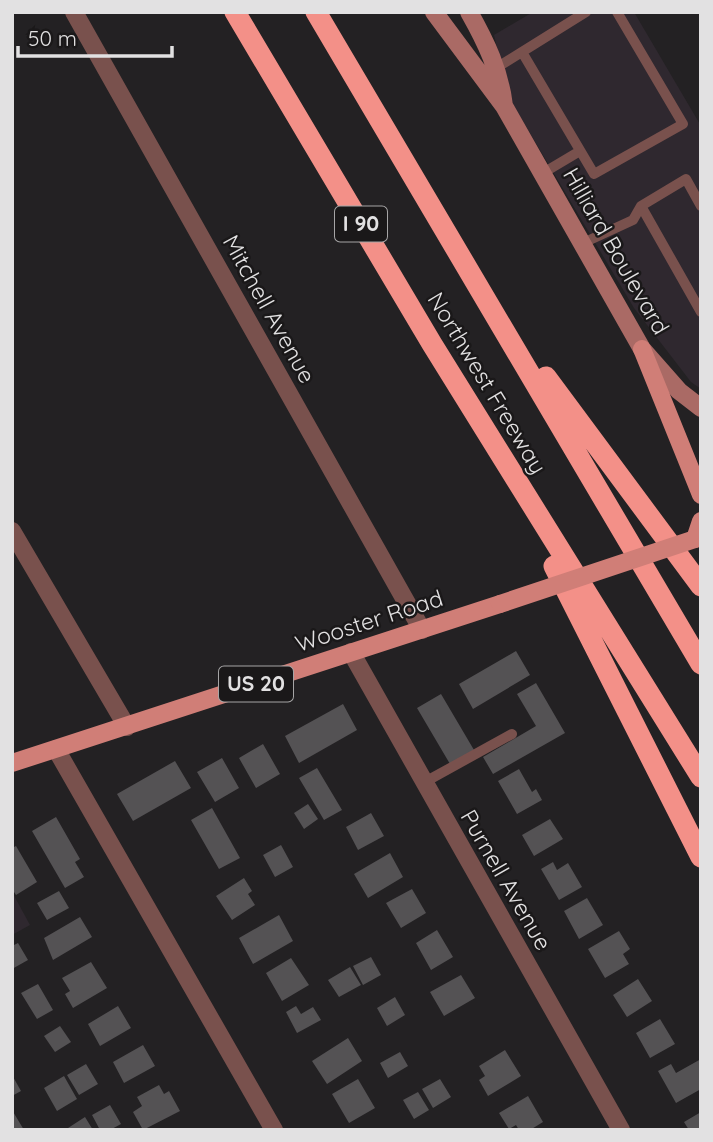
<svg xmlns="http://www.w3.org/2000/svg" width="713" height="1142" font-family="Quicksand,sans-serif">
<rect width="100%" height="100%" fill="#232123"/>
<path fill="#2f282f" d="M533,12H634L701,126V389L691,382L634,308L509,98L494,35Z
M12,892L30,925L12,935Z"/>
<path fill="#545254" d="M516,651L530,675L473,709L459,684Z
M536,683L565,733L493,774L483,757L536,726L517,694Z
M441,694L474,750L450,764L417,708Z
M343,704L357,730L299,763L285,736Z
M263,744L280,774L256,788L239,758Z
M222,758L239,788L215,802L197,772Z
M175,761L191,788L133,821L117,794Z
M317,768L342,810L324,820L299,778Z
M519,769L532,792L536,789L542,800L517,814L498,781Z
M308,804L318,819L304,829L294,813Z
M212,808L240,858L219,869L191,820Z
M371,813L384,836L358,850L346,827Z
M56,817L80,859L75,862L84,877L65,888L32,831Z
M550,819L563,839L534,856L522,835Z
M281,845L293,867L275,877L263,855Z
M16,846L37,882L16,895L12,889V848Z
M390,853L403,877L368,898L354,874Z
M553,862L557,870L568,863L582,887L559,900L541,869Z
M244,878L252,891L248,894L255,905L232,920L216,896Z
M412,889L426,913L401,928L386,903Z
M59,891L69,908L47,920L37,903Z
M587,898L603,925L579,939L564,911Z
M279,915L293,941L253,964L239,938Z
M80,917L92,937L53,960L44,938Z
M437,930L453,957L431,970L416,943Z
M619,931L630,949L623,954L629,964L605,978L588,949Z
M18,943L28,960L12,969V946Z
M371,957L381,975L363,985L353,966Z
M291,958L309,985L282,1001L266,973Z
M91,962L107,988L73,1008L65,994L70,991L62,978Z
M350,967L361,985L339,997L328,980Z
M461,975L475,998L444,1016L430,992Z
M638,979L652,1001L627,1017L613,995Z
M38,984L53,1010L37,1019L21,993Z
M395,997L405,1015L387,1026L377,1008Z
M118,1006L131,1028L100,1046L88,1024Z
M296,1006L301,1014L313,1007L321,1020L297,1033L286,1012Z
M660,1019L675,1044L650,1058L636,1033Z
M60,1026L71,1042L55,1052L44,1036Z
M348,1038L362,1061L327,1084L312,1061Z
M143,1045L155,1066L124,1083L113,1062Z
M505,1050L521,1076L488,1096L479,1080L485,1076L479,1066Z
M400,1052L408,1066L388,1078L380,1063Z
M701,1059V1089L676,1103L658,1071L671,1064L676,1073Z
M86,1064L98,1084L79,1095L67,1075Z
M12,1075L21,1091L12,1096Z
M64,1076L77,1099L57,1111L44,1088Z
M358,1079L375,1108L349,1123L332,1094Z
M440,1079L451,1097L433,1108L422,1089Z
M159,1085L164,1094L169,1091L180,1111L143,1130L133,1112L142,1106L137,1097Z
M418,1092L429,1110L414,1119L403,1100Z
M528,1096L543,1122L530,1130H519L516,1125L509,1129L499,1113Z
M110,1105L121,1124L110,1130H100L92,1115Z
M12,1110L24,1130H12Z
M701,1112V1130H689L684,1122Z
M85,1117L93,1130H70L68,1128Z"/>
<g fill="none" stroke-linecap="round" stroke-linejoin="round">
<path stroke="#79514d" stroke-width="10" d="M522,52L594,174L683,124L617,12
M496,68L586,12
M543,173L580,151
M641,206L701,312
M583,243L633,220L641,206L686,179L701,206
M423,783L512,734"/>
<path stroke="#79514d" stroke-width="18" d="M74,12L422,630
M12,531L127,727
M351,652L621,1130
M56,749L274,1130"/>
<path stroke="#aa6a65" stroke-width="18" d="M434,12L504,106L642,349L679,391L701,408
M469,12C486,42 500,71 504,106"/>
<path stroke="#d07e77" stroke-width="18" d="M642,349L701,495
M695,539L701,521
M12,763L500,604"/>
<path stroke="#f39088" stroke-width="21" d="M235,12L432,344L701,777
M316,12L701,664
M546,377L701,586
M554,566L701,857"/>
<path stroke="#d07e77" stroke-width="18" d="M500,604L701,537"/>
</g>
<g text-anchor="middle" stroke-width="5" stroke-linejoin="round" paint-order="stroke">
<g fill="#1a1819" stroke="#a6a5a6" stroke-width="2">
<rect x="335" y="206.5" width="52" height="35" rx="5"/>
<rect x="219" y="666.5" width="74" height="35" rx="5"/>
</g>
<g font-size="21" font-weight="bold" fill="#e2e1e2">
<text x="361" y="231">I 90</text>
<text x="256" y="691">US 20</text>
</g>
<g font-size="23" fill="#e2e1e2" stroke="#1a1819">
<text transform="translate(616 251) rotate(60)" y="8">Hilliard Boulevard</text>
<text transform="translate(269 309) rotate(61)" y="8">Mitchell Avenue</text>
<text transform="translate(487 383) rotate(59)" y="8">Northwest Freeway</text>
<text transform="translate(369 621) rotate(-18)" y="8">Wooster Road</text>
<text transform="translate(506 880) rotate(60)" y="8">Purnell Avenue</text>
</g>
</g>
<rect width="713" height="1142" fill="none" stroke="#e2e1e2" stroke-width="28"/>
<path d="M18 46v10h154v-10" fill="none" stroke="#e2e1e2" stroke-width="3.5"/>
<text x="28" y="46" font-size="21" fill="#e2e1e2" stroke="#1a1819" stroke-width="5" paint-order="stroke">50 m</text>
</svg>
